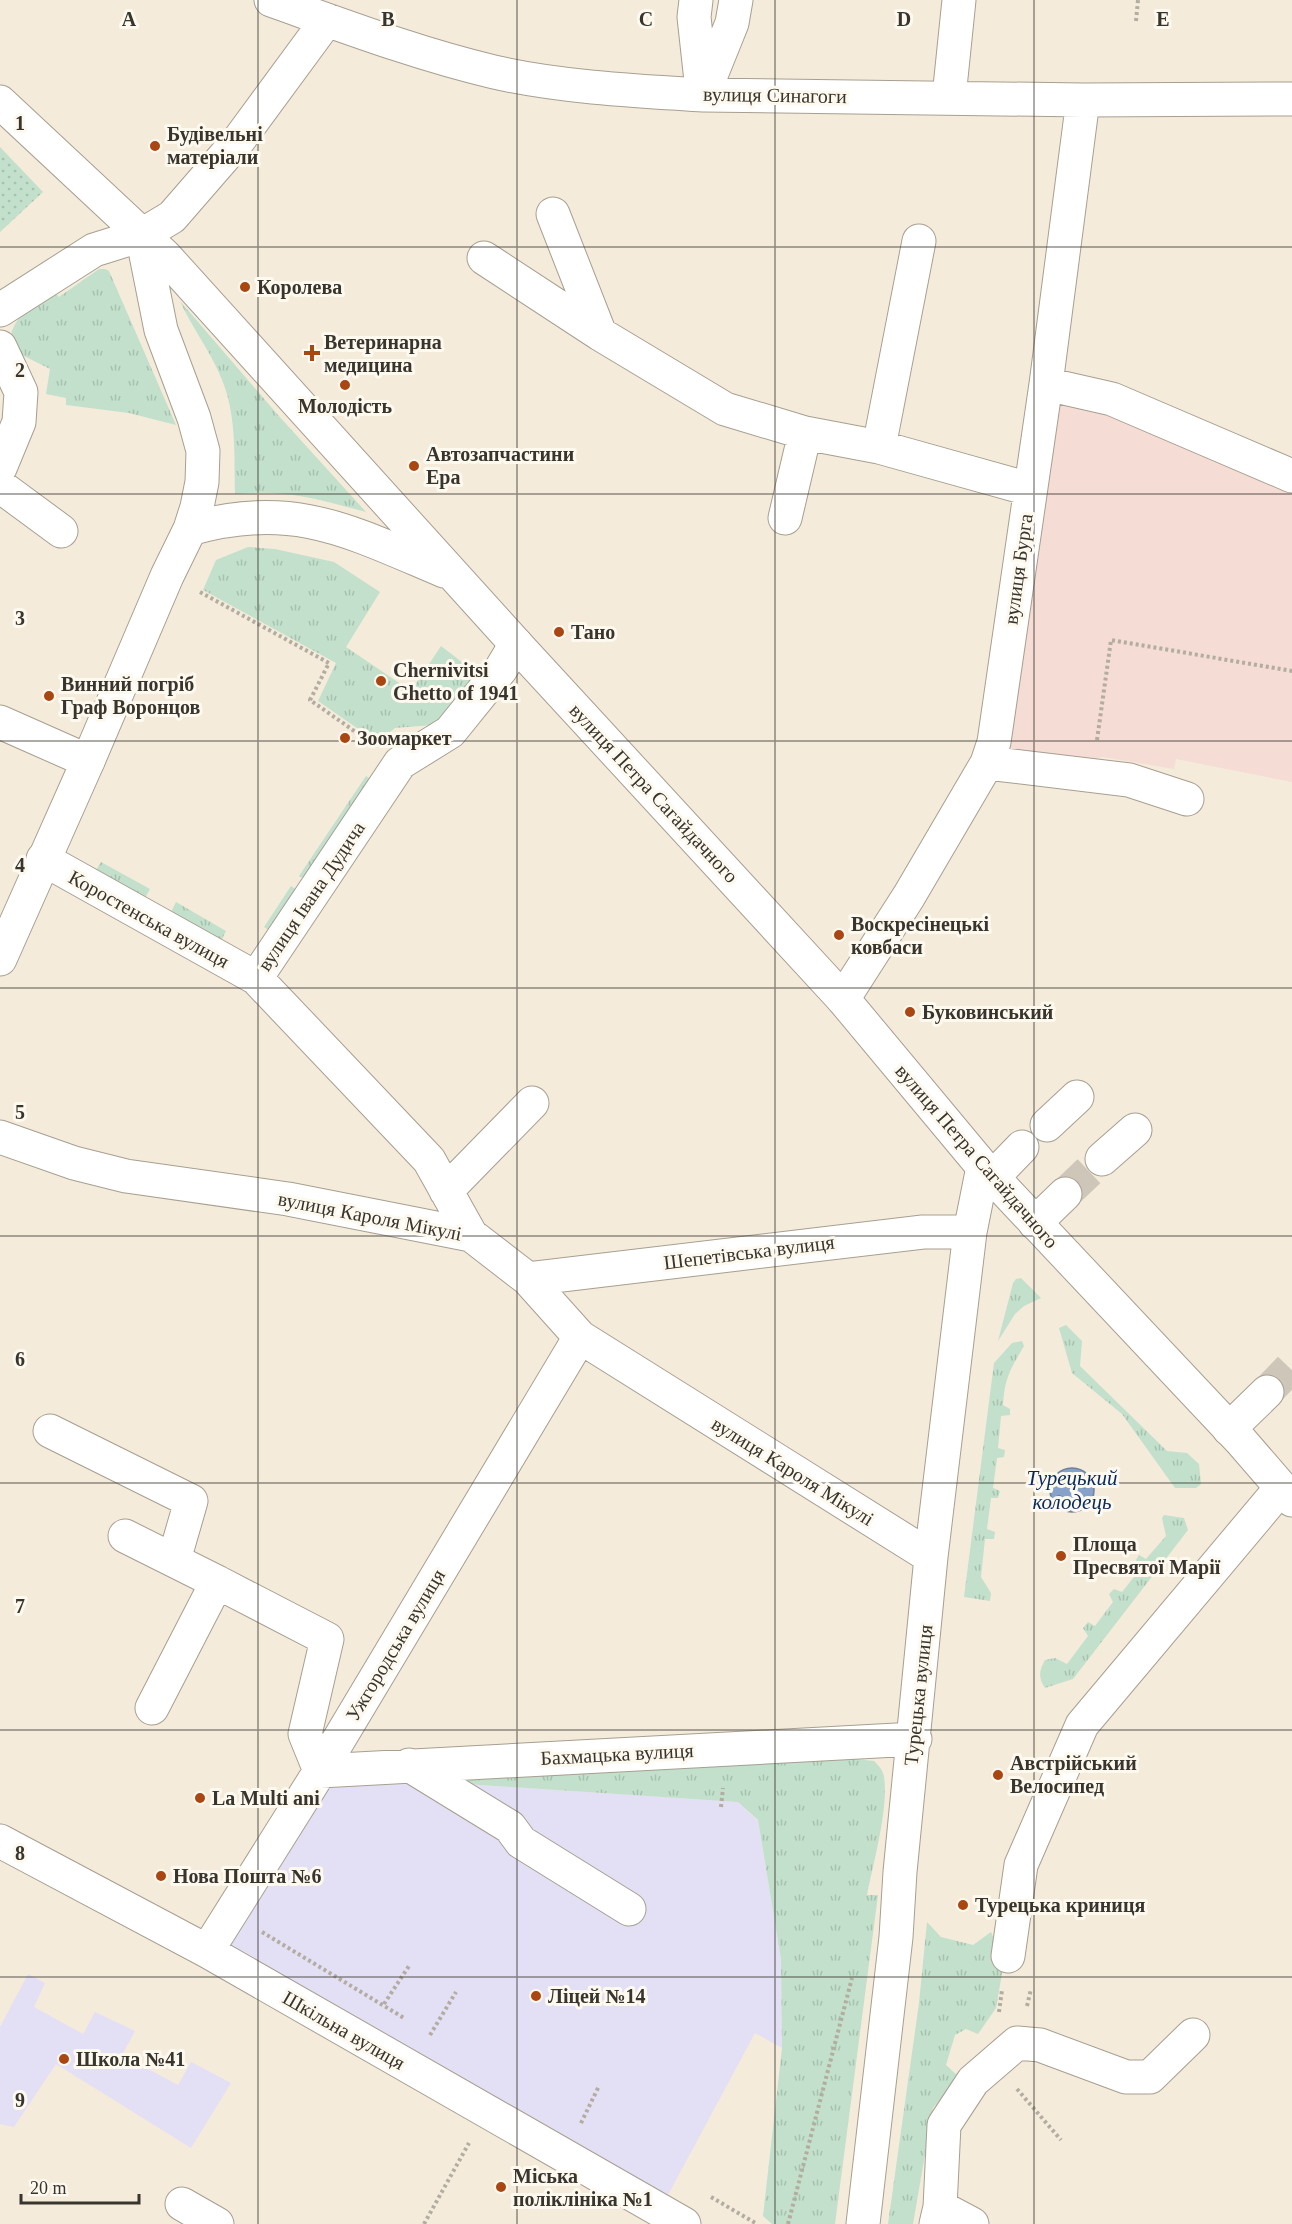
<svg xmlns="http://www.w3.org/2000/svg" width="1292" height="2224" font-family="'Times New Roman',serif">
<defs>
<pattern id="grass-tufts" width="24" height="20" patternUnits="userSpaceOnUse" patternTransform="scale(1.5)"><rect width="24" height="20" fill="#c2e0cb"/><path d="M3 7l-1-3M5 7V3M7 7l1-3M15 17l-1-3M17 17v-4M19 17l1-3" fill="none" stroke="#a7c1af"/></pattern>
<pattern id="park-dots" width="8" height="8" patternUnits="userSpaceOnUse" patternTransform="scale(1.5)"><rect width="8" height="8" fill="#c2e0cb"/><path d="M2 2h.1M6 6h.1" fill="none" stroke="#a7c1af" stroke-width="1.8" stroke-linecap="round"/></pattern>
<pattern id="water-ripples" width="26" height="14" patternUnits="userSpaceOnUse" patternTransform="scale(1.5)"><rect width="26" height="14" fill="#87a2ca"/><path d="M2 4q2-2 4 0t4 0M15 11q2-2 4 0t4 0" fill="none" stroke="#6f85a4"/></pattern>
</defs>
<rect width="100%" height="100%" fill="#f4ebdb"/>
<path fill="#f5dcd4" d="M1045,385L1292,478V782L1176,759L1174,769L1103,757L1073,763L986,749Z"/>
<path fill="#e3dff5" d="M311,1756L466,1784L738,1802L758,1821L781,1959L782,2048L755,2033L661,2208L207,1949Z
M28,1974L45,1983L34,2007L83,2034L95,2012L135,2031L122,2055L178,2085L191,2062L231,2083L191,2148L56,2064L14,2127L0,2124V2027Z"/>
<path fill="url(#grass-tufts)" d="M99,269H105L109,271L176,425L129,413L66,405V398L46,394L50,369L18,353L10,339C14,315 34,304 52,290L59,297Z
M180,301L278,415L366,512C317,499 287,489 235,494C234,453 237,413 220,375C209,349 191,326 180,301Z
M248,547L275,549L334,562L380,592L346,647L411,691L441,646L476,673L446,724L395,728L377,742L318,701L336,663L203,590L216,560Z
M366,776L375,782L309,881L299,876Z
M101,862L150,889L145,898L96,870Z
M291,886L301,893L274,934L264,927Z
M176,902L226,931L221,941L171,912Z
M1021,1278L1041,1298L1024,1306L1015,1314L998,1341L1013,1283L1016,1279Z
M1066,1325L1082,1341L1080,1366L1167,1451L1187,1453L1199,1464L1201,1484L1196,1488H1175L1122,1414L1072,1373L1059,1328Z
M1022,1341L1024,1346C1010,1370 1005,1377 1003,1405L1010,1409V1415L1001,1416L998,1448L1005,1450L1004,1457L997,1458L993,1488L1000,1491L998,1498H991L987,1529L995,1532L994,1539H985L981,1577L991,1593L990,1601L964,1597L994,1363L1012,1343Z
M1164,1515L1184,1518L1188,1530L1073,1679L1045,1688C1038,1677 1039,1671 1045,1660L1055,1658L1067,1664L1088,1636L1083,1628L1088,1622L1095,1626L1113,1602L1109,1594L1114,1589L1122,1592L1141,1568L1136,1560L1139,1555L1146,1559L1166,1536L1162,1518Z
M790,1752L874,1761C879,1766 883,1770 884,1777C889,1807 873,1864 867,1895H878L835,2224H772L763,2216L782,2048L781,1959L758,1820L738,1802L466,1784V1779Z
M927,1922L941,1937L973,1945L991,1932L1004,1962L996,2008L978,2034L966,2029L955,2035L946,2065L959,2077L933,2108L913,2224H888L919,2003Z"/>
<path fill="url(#park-dots)" d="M0,147L43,192L0,232Z"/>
<path fill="url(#water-ripples)" stroke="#6f819b" stroke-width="1.5" d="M1050 1490a22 22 0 1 1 44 0a22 22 0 1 1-44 0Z"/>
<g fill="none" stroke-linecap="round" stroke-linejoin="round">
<path stroke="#cec6b8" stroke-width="33" stroke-dasharray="33 16" stroke-linecap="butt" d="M1065,1194L1102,1159
M1267,1392L1292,1366"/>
<defs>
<path id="minor" d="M271,0C344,26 418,54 494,72C559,87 636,91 703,95L1083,100L1292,99
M696,0L694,17L702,90
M703,95L732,23L736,0
M949,97L959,0
M553,214L600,334
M484,258L600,334L725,409L805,433L879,447L1029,489
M0,310L94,250L142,235L172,217L238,141L327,20
M0,347L21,392L19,422L0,468
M1046,384L1112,399L1292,476
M879,447L919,241
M0,486L61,531
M785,518L805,433
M0,722L88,761
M987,763L1129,780L1187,799
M43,859L256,978
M843,999L909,896L987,763L994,742L1046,384L1083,100
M1047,1125L1077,1097
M0,1137L74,1163L126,1176L288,1199L471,1235L528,1279L580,1337L931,1557
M1102,1159L1135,1130
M993,1177L1022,1147
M446,1191L532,1103
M1035,1223L1065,1194
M471,1235L429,1160L256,978L400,763L450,732L501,669L516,644
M528,1279L923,1232H970
M1229,1429L1267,1392
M50,1431L191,1501L174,1560
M125,1536L217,1582
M152,1708L217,1582L327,1639L305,1734L320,1771L915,1739
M409,1765L510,1827L521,1842L629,1909
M0,1841L207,1951L684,2224
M207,1951L320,1771L580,1337
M1008,1956L1021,1865L1082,1725L1281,1488
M182,2204L217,2224
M940,2207L972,2224
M863,2224L896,1937L900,1872L931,1557L970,1232L983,1167
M936,2224L940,2207L944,2125L973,2081L1017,2043L1040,2045L1126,2077H1150L1193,2035"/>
<path id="major" d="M0,102L165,256L516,644L843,999L983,1167L1241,1441L1292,1500
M190,529C293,499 351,532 444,571
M0,959L88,761L167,576L190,529L197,507L202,482L203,451L194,418L161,330L142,235"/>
</defs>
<use href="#minor" stroke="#a79f90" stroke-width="35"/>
<use href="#major" stroke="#a79f90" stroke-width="35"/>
<path stroke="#b3aca0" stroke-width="4" stroke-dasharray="3 3" stroke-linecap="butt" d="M1136,21L1138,0
M200,592L329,663L310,700L370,742
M1097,740L1111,640L1292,671
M721,1807L723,1788
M262,1932L404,2018
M384,2004L409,1966
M1027,2006L1031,1989
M999,2012L1002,1990
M430,2035L456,1992
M1017,2089L1061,2140
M581,2123L599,2086
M711,2197L757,2224
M424,2224L469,2143
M788,2224L852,1978"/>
<use href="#minor" stroke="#fff" stroke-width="33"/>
<use href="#major" stroke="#fff" stroke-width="33"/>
</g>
<path fill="none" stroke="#38342e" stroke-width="1.5" stroke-opacity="0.55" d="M258,0V2224M517,0V2224M775,0V2224M1034,0V2224M0,247H1292M0,494H1292M0,741H1292M0,988H1292M0,1236H1292M0,1483H1292M0,1730H1292M0,1977H1292"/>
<g fill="#aa4612" stroke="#fef9ef" stroke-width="2">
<circle cx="155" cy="146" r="6"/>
<circle cx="245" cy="287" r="6"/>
<path d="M309 344h6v6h6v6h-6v6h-6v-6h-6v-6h6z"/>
<circle cx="345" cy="385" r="6"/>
<circle cx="414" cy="466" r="6"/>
<circle cx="559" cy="632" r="6"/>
<circle cx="381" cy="681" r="6"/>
<circle cx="49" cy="696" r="6"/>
<circle cx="345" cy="738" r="6"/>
<circle cx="839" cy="935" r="6"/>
<circle cx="910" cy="1012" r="6"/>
<circle cx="1061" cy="1556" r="6"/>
<circle cx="998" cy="1775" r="6"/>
<circle cx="200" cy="1798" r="6"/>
<circle cx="161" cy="1876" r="6"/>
<circle cx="963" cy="1905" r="6"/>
<circle cx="536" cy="1996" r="6"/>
<circle cx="64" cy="2059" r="6"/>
<circle cx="501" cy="2187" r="6"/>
</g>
<g text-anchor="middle" stroke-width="6" stroke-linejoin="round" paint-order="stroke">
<g font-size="20" fill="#38342e" stroke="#fef9ef">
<text transform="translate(775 95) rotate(1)" y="7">вулиця Синагоги</text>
<text transform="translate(1018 569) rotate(-82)" y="7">вулиця Бурга</text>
<text transform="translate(654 793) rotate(47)" y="7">вулиця Петра Сагайдачного</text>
<text transform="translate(311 896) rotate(-56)" y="7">вулиця Івана Дудича</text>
<text transform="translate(149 919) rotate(29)" y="7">Коростенська вулиця</text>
<text transform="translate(977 1156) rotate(49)" y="7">вулиця Петра Сагайдачного</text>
<text transform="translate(370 1216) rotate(11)" y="7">вулиця Кароля Мікулі</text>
<text transform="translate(749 1252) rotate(-7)" y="7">Шепетівська вулиця</text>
<text transform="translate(793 1471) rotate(32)" y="7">вулиця Кароля Мікулі</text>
<text transform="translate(395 1645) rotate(-59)" y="7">Ужгородська вулиця</text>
<text transform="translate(918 1695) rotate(-84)" y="7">Турецька вулиця</text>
<text transform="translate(617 1754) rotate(-3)" y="7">Бахмацька вулиця</text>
<text transform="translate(344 2030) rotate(30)" y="7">Шкільна вулиця</text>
</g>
<g font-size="20" font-weight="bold" fill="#38342e" stroke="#fef9ef" text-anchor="start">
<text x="167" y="141">Будівельні<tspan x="167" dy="23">матеріали</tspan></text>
<text x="257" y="294">Королева</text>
<text x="324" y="349">Ветеринарна<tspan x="324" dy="23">медицина</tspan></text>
<text x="345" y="413" text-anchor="middle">Молодість</text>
<text x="426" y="461">Автозапчастини<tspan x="426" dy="23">Ера</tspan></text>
<text x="571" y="639">Тано</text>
<text x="393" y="677">Chernivitsi<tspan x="393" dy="23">Ghetto of 1941</tspan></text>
<text x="61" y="691">Винний погріб<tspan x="61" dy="23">Граф Воронцов</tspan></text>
<text x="357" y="745">Зоомаркет</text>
<text x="851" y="931">Воскресінецькі<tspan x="851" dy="23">ковбаси</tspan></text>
<text x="922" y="1019">Буковинський</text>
<text x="1073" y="1551">Площа<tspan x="1073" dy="23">Пресвятої Марії</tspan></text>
<text x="1010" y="1770">Австрійський<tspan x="1010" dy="23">Велосипед</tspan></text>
<text x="212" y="1805">La Multi ani</text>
<text x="173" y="1883">Нова Пошта №6</text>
<text x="975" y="1912">Турецька криниця</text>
<text x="548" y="2003">Ліцей №14</text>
<text x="76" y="2066">Школа №41</text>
<text x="513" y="2183">Міська<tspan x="513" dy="23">поліклініка №1</tspan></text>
</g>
<g font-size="21" font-style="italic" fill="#072a5b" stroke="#fef9ef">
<text x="1072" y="1485">Турецький<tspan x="1072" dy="24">колодець</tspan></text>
</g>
</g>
<g font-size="20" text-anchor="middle" font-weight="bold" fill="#38342e" stroke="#fef9ef" stroke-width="6" stroke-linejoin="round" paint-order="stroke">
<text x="129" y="26">A</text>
<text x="388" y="26">B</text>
<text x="646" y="26">C</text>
<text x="904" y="26">D</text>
<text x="1163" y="26">E</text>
<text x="20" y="130">1</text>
<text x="20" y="377">2</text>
<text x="20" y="625">3</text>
<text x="20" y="872">4</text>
<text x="20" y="1119">5</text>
<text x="20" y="1366">6</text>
<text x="20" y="1613">7</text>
<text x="20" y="1860">8</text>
<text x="20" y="2107">9</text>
</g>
<path d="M21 2194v9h118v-9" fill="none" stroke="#38342e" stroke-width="3"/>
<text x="30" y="2194" font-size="18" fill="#38342e" stroke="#fef9ef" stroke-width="4.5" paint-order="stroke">20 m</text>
</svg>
